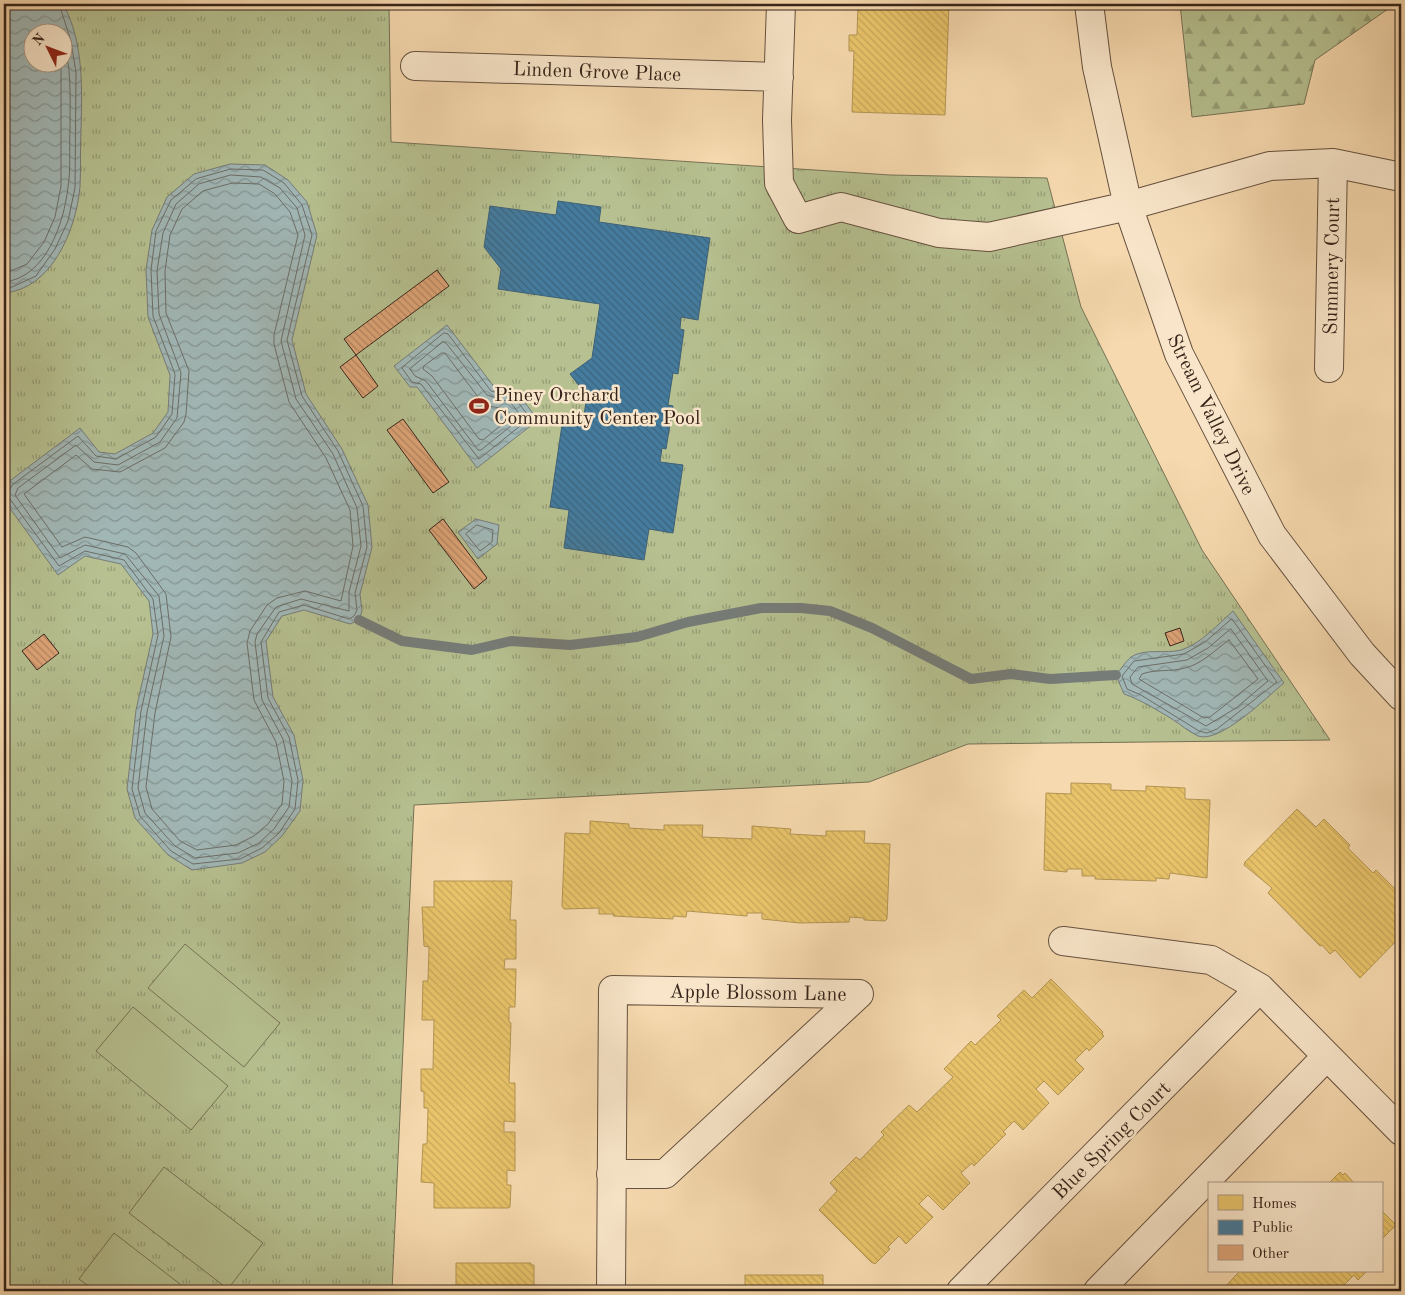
<svg xmlns="http://www.w3.org/2000/svg" width="1405" height="1295" font-family="'Old Standard TT',serif">
<defs>
<pattern id="grass-tufts" width="24" height="20" patternUnits="userSpaceOnUse" patternTransform="scale(1.25)"><rect width="24" height="20" fill="#b6c090"/><path d="M3 7l-1-3M5 7V3M7 7l1-3M15 17l-1-3M17 17v-4M19 17l1-3" fill="none" stroke="#959c75"/></pattern>
<pattern id="forest-firs" width="22" height="20" patternUnits="userSpaceOnUse" patternTransform="scale(1.25)"><rect width="22" height="20" fill="#b6c090"/><path d="M5 1l3.5 6h-7zM16 11l3.5 6h-7z" fill="#959c75"/></pattern>
<pattern id="water-waves" width="16" height="10" patternUnits="userSpaceOnUse" patternTransform="scale(1.25)"><rect width="16" height="10" fill="#a1b7b6"/><path d="M0 5q4-4 8 0t8 0" fill="none" stroke="#849593"/></pattern>
<pattern id="homes-back-hatch" width="6" height="6" patternUnits="userSpaceOnUse" patternTransform="scale(1.25)"><rect width="6" height="6" fill="#e9c46a"/><path d="M-1 5l2 2M0 0l6 6M5-1l2 2" fill="none" stroke="#c8a85b"/></pattern>
<pattern id="public-back-hatch" width="6" height="6" patternUnits="userSpaceOnUse" patternTransform="scale(1.25)"><rect width="6" height="6" fill="#457b9d"/><path d="M-1 5l2 2M0 0l6 6M5-1l2 2" fill="none" stroke="#3a657f"/></pattern>
<pattern id="building-back-hatch" width="6" height="6" patternUnits="userSpaceOnUse" patternTransform="scale(1.25)"><rect width="6" height="6" fill="#dea477"/><path d="M-1 5l2 2M0 0l6 6M5-1l2 2" fill="none" stroke="#b58561"/></pattern>
</defs>
<rect width="100%" height="100%" fill="#f6d9ae"/>
<filter id="stains"><feTurbulence type="fractalNoise" baseFrequency=".004" numOctaves="4"/><feColorMatrix values="0 0 0 0 .2 0 0 0 0 .09 0 0 0 0 .02 0 0 0 .5 -.17"/></filter>
<radialGradient id="worn" r=".72"><stop offset=".6" stop-color="#630" stop-opacity="0"/><stop offset="1" stop-color="#630" stop-opacity=".3"/></radialGradient>
<path fill="url(#grass-tufts)" stroke="#767255" fill-rule="evenodd" d="M4,4H389L391,142L890,175L1047,178L1081,307L1202,550L1330,740L968,744L869,782L414,805L392,1291H4ZM32,32H62V62H32Z"/>
<path fill="url(#forest-firs)" stroke="#767255" d="M1180,4H1395L1315,60L1304,104L1192,117Z"/>
<path fill="#b6c090" stroke="#767255" d="M185,944L280,1023L244,1067L148,988Z
M133,1007L228,1086L191,1130L96,1051Z
M164,1167L263,1243L228,1289L129,1213Z
M114,1233L189,1291H95L79,1279Z"/>
<path fill="url(#water-waves)" stroke="#767c78" fill-rule="evenodd" d="M4,4H63C84,42 82,88 81,130C80,149 81,169 80,187C76,230 52,289 4,293ZM32,32H62V62H32Z
M230,164L265,165L288,180L307,202L317,235L292,340L306,394L342,449L368,505L372,547L360,594L362,611L359,620L350,624L304,610L282,616L266,641L273,697L294,735L303,780L300,811L282,836L265,852L242,863L192,870L168,855L135,818L127,789L136,710L153,634L149,601L121,564L85,556L58,575L4,500L7,483L80,428L99,452L115,454L153,433L168,412L170,375L148,317L146,270L152,230L167,197L194,174Z
M447,325L495,388L517,392L538,420L477,468L417,387H410L394,366Z
M476,519L499,525L497,544L478,559L458,532Z
M1233,611L1284,683C1267,697 1220,744 1198,736C1189,732 1180,724 1172,719C1157,710 1139,699 1124,694L1116,675C1121,669 1126,661 1131,657C1144,648 1166,654 1181,650C1201,644 1218,624 1233,611Z"/>
<path fill="url(#homes-back-hatch)" stroke="#b39452" d="M858,4H949L945,115L852,112L854,51H849V35H857Z
M1071,783L1111,784V790L1146,791V786L1185,788V799L1210,800L1207,878L1170,873L1169,879L1156,878V881L1095,879V876H1082V869H1067V872L1044,870L1046,793L1071,794Z
M1297,809L1316,827L1324,819L1350,845L1348,848L1373,873L1376,870L1401,895V900L1396,905L1401,911V936L1360,978L1335,950L1330,954L1322,945L1320,946L1268,893L1272,888L1244,865L1245,862Z
M590,821L629,824V828L664,830V825H703L702,837L752,839V826L791,829L790,834L826,836V831H865L864,843L890,844L887,919L885,921L864,920V918L850,917L849,922L800,923L762,919V913H747V916L687,911L686,917L673,916V919L613,916L614,914H599V908L564,909L562,906L565,833L590,834Z
M434,881H512L510,920H516V959H505L504,969H516L515,1007H509V1022L511,1023L509,1083H515V1122L504,1121V1132H515V1171L507,1170V1185H511L510,1207L508,1208H434V1183L421,1182L423,1144H427L428,1108H424V1092L421,1091V1069H433L434,1020H422L423,981H428L429,947L424,946L422,907H434Z
M1051,979L1103,1032L1102,1034L1104,1036L1089,1051L1087,1048L1075,1060L1084,1069L1058,1095L1044,1081L1036,1089L1049,1103L1023,1130L1014,1121L1003,1132L1006,1134L974,1166L972,1163L961,1173L970,1183L943,1210L928,1195L919,1204L933,1217L906,1244L899,1236L888,1247L890,1249L875,1264L871,1262L819,1210L837,1191L830,1183L856,1157L860,1160L884,1135L881,1132L909,1105L917,1112L953,1077L944,1069L971,1041L975,1045L1001,1020L997,1016L1024,990L1032,998Z
M1340,1172L1343,1175L1345,1173L1355,1184H1328Z
M1381,1210L1396,1225L1381,1240Z
M456,1263H531V1265H534V1287H531V1291H444L443,1288H456Z
M1240,1271L1243,1272L1367,1271L1358,1280L1354,1275L1338,1291H1221Z
M745,1275H823V1291H745Z"/>
<path fill="url(#public-back-hatch)" stroke="#406176" d="M558,201L601,207L599,222L710,238L698,320L681,317L680,329L684,330L678,374L673,373L668,405L673,406L666,449L662,448L660,462L683,465L673,533L649,529L644,560L564,548L569,510L550,507L563,418L583,421L587,396L570,374L592,358L600,304L498,289L501,269L484,247L490,206L556,215Z"/>
<g fill="none" stroke-linecap="round" stroke-linejoin="round">
<path stroke="#6c6e68" stroke-width="1" d="M231,169L263,170L284,183L302,205L312,235L287,340L302,396L338,451L363,506L367,547L355,593L357,610L354,616L349,619L304,605L279,612L261,642L268,698L289,737L298,780L295,809L279,833L262,848L240,859L193,864L171,851L140,816L132,789L141,711L158,635L153,599L124,560L85,551L59,566L7,495L12,485L78,436L96,456L116,459L156,437L172,414L175,374L153,316L151,270L156,231L171,200L196,179Z
M231,175L261,177L280,188L297,208L305,235L281,341L296,399L333,454L357,508L361,546L349,592V611L301,599L276,607L257,634L255,642L262,700L283,739L292,781L289,807L274,829L259,843L238,853L195,858L175,846L145,813L138,788L147,712L164,636L159,596L125,554L85,545L60,558L15,495L18,488L76,445L94,462L118,465L160,442L177,418L181,373L159,314L157,271L163,233L176,204L199,184Z
M233,183L259,184L275,194L290,212L298,235L274,335V344L289,402L326,458L350,510L353,546L341,601L305,591L277,598L267,605L250,631L247,643L254,700L276,742L284,781L282,804L268,824L254,836L236,845L197,850L180,841L152,809L146,787L155,713L171,637L166,594L136,553L128,547L85,537L62,547L24,494L76,455L92,469L120,472L165,448L184,422L186,414L189,371L166,313L165,271L170,235L182,209L203,191Z
M4,274L27,264L44,242L55,217L61,186V62
M4,282C46,278 64,223 68,187C71,169 69,149 70,130C70,98 72,65 62,35
M4,288L12,287L36,276L55,249L68,221L75,188L76,73L71,41L59,4
M444,333L448,334L491,391L514,397L530,418L479,459L421,384L412,382L402,368Z
M443,342L446,343L487,395L510,402L522,417L481,450H478L426,381L415,376L410,369Z
M442,353H445L481,401L489,406L506,409L511,415L510,418L483,440L479,439L432,376L423,369L424,366Z
M477,525L493,530L492,542L480,551L466,534Z
M1232,619L1277,682L1217,729L1207,733L1199,731L1141,695L1127,689L1122,676L1134,661L1184,654L1205,642Z
M1231,629L1268,681L1236,708L1206,726L1132,684L1130,677L1138,667L1187,660L1208,648Z
M1229,640L1258,679L1210,717L1204,718L1139,679L1142,674C1155,669 1171,672 1185,668C1202,664 1215,650 1229,640Z"/>
<path stroke="#767c78" stroke-width="10" d="M359,620L402,641L472,650L511,641L570,645L637,637L688,622L761,608H801L830,611L872,628L971,679L1011,674L1050,679L1116,675"/>
</g>
<path fill="url(#building-back-hatch)" stroke="#36241a" d="M437,270L449,286L356,355L344,339Z
M356,355L378,386L363,398L340,367Z
M403,419L449,482L433,493L387,430Z
M443,519L487,578L474,589L429,530Z
M1180,628L1184,641L1170,646L1165,633Z
M44,634L59,653L37,670L22,651Z"/>
<g fill="none" stroke-linecap="round" stroke-linejoin="round">
<defs>
<path id="street" d="M781,4L777,120L779,183L798,219L841,207L939,233L989,237L1128,206L1270,166L1333,163L1401,177
M1089,4L1097,67L1128,206L1179,354L1272,535L1362,654L1401,696
M415,66L779,77
M1329,368L1333,163
M1063,941L1211,960L1260,988L1401,1131
M611,1291L613,990L859,994L665,1174H611
M961,1291L1260,988
M1098,1291L1327,1056"/>
</defs>
<use href="#street" stroke="#66513f" stroke-width="30"/>
<use href="#street" stroke="#f9e6ca" stroke-width="28"/>
</g>
<defs>
<symbol id="stadium-bare" viewBox="-9 -9 18 18"><path d="M0-5a6.5 5 0 1 0 0 10a6.5 5 0 1 0 0-10ZM-3.5-1.8h7v3.6h-7Z" fill="#8f2418" stroke="#f9e6ca" stroke-width="2.5" paint-order="stroke"/></symbol>
</defs>
<g fill-rule="evenodd">
<use href="#stadium-bare" x="465" y="392" width="28" height="28"/>
</g>
<g text-anchor="middle" stroke-width="5" stroke-linejoin="round" paint-order="stroke">
<g font-size="20" fill="#36241a" stroke="#f9e6ca">
<text transform="translate(597 71) rotate(2)" y="7">Linden Grove Place</text>
<text transform="translate(1331 266) rotate(-89)" y="7">Summery Court</text>
<text transform="translate(1212 414) rotate(64)" y="7">Stream Valley Drive</text>
<text transform="translate(758 992) rotate(1)" y="7">Apple Blossom Lane</text>
<text transform="translate(1111 1140) rotate(-45)" y="7">Blue Spring Court</text>
</g>
<g font-size="20" fill="#36241a" stroke="#f9e6ca" text-anchor="start">
<text x="494" y="401">Piney Orchard<tspan x="494" dy="23">Community Center Pool</tspan></text>
</g>
</g>
<rect width="1405" height="1295" fill="none" stroke="#f6d9ae" stroke-width="20"/>
<rect x="5" y="5" width="1395" height="1285" fill="none" stroke="#36241a" stroke-width="2.5"/>
<rect x="10" y="10" width="1385" height="1275" fill="none" stroke="#36241a"/>
<rect x="1208" y="1182" width="175" height="90" fill="#f9e6ca" stroke="#ab9884"/>
<rect x="1218" y="1195" width="25" height="15" fill="#e9c46a" stroke="#ab9884"/>
<text x="1252" y="1208" font-size="15" fill="#36241a">Homes</text>
<rect x="1218" y="1220" width="25" height="15" fill="#457b9d" stroke="#ab9884"/>
<text x="1252" y="1232" font-size="15" fill="#36241a">Public</text>
<rect x="1218" y="1245" width="25" height="15" fill="#dea477" stroke="#ab9884"/>
<text x="1252" y="1258" font-size="15" fill="#36241a">Other</text>
<g transform="translate(48 48) rotate(312)"><circle r="24" fill="#f9e6ca" stroke="#ab9884"/>
<path d="M0-4L9 19L0 12L-9 19Z" fill="#8f2418"/>
<text y="-8" font-size="14" font-weight="bold" text-anchor="middle" fill="#36241a">N</text>
</g>
<rect width="100%" height="100%" filter="url(#stains)"/>
<rect width="100%" height="100%" fill="url(#worn)"/>
</svg>
